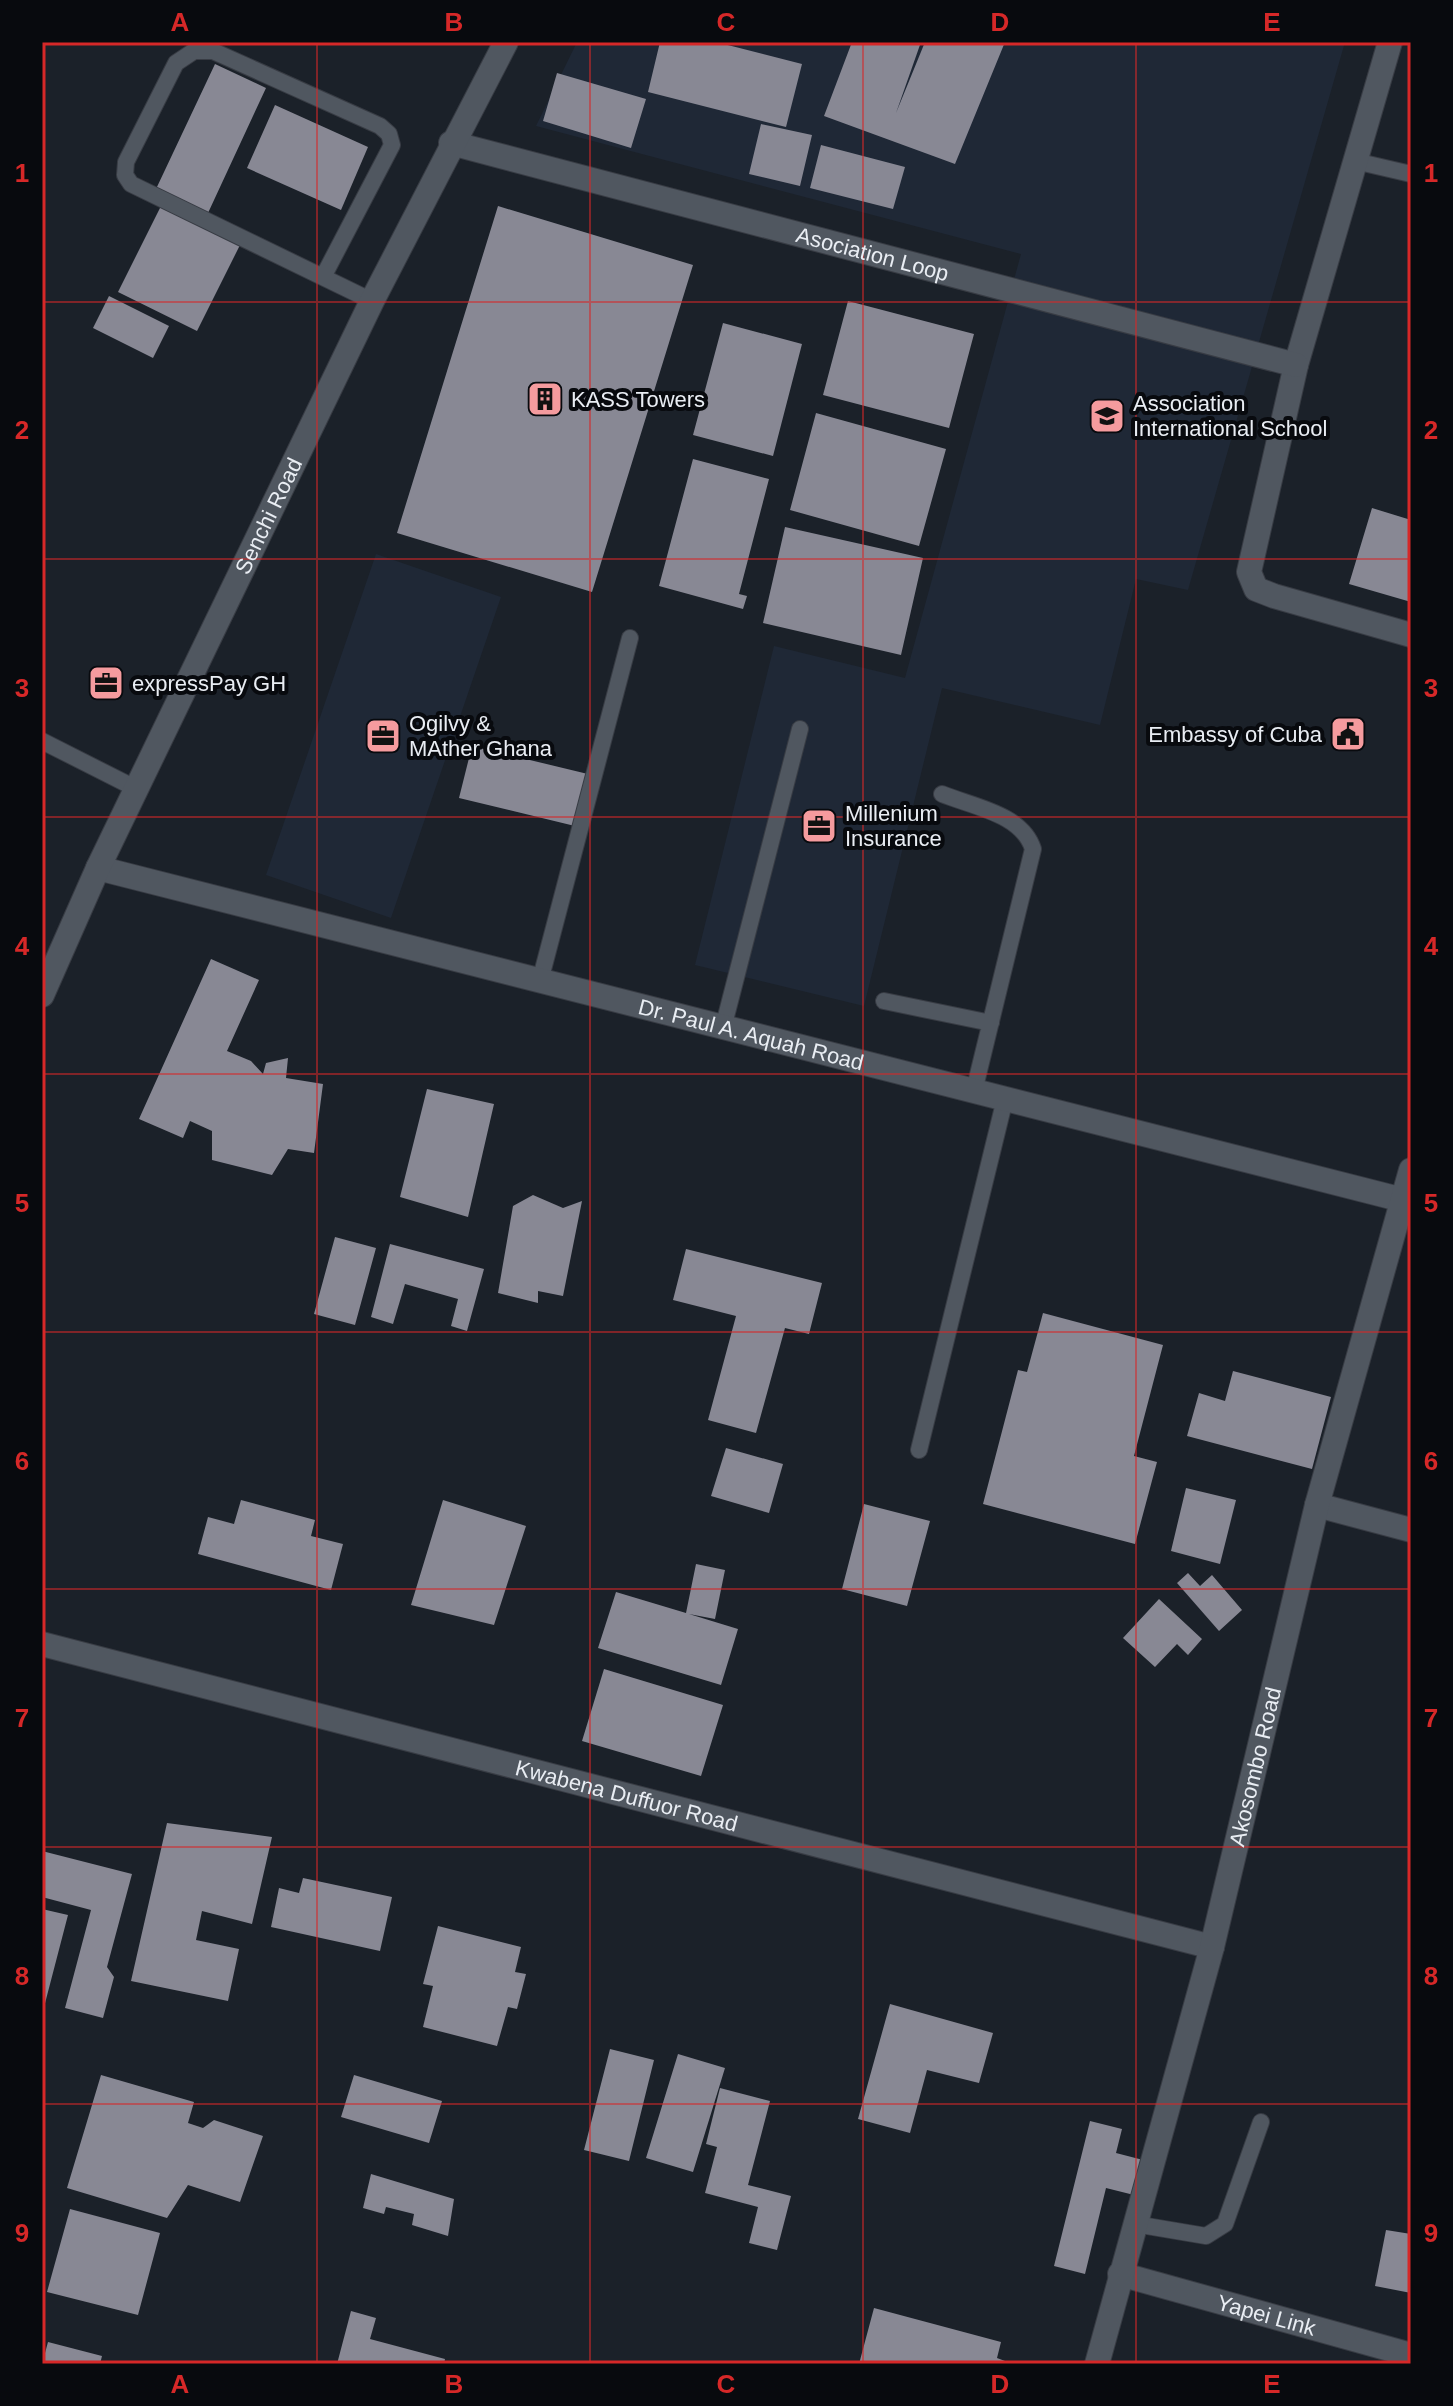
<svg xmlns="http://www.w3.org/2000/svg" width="1453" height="2406" font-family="Helvetica,sans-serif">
<rect width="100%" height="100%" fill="#1b2129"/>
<path fill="#1f2836" d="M577,42H1345L1188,590L1136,579L1100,725L942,688L864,1006L695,965L774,646L905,678L1021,254L536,126Z
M376,554L501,597L391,918L266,875Z"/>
<path fill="#888894" d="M660,42H716L802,64L786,127L648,92Z
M852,42H921L896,113L925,42H1005L955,164L824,116Z
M215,64L266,88L208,213L156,189Z
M557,73L646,99L631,148L543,121Z
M275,105L368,147L341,210L247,168Z
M761,124L812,135L800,186L749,174Z
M821,145L905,167L893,209L810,188Z
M163,202L242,241L197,331L118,292Z
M498,206L693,265L592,592L397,533Z
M109,296L169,326L153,358L93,328Z
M848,301L974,334L949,428L823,395Z
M723,323L802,344L773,456L693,435Z
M816,413L946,449L919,546L790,510Z
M693,459L769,479L739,594L747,596L743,609L659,586Z
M1372,508L1411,520V602L1349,584Z
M785,527L923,558L901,655L763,623Z
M472,746L592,775L579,827L459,798Z
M211,959L259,980L227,1051L251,1061L263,1074L266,1063L288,1058L286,1078L323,1084L314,1153L288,1149L272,1175L212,1160V1131L190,1121L183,1138L139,1119Z
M427,1089L494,1104L468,1217L400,1197Z
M533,1195L563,1208L582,1201L563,1296L538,1291V1303L498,1293L513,1206Z
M335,1237L376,1248L355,1325L314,1314Z
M390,1244L484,1269L467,1331L451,1326L458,1299L405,1284L393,1324L371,1317Z
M686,1249L822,1283L809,1334L785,1328L756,1433L708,1420L736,1316L673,1300Z
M1043,1313L1163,1345L1134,1456L1157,1462L1135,1544L983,1504L1018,1370L1027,1372Z
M1233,1371L1331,1397L1312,1469L1187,1436L1199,1393L1225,1401Z
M726,1448L783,1464L769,1513L711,1496Z
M1186,1488L1236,1500L1220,1564L1171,1551Z
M241,1500L315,1520L311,1536L343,1544L331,1590L198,1554L208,1517L234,1524Z
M443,1500L526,1526L494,1625L411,1605Z
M864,1504L930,1521L907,1606L842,1589Z
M696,1564L725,1570L715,1619L689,1614L738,1629L721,1685L598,1648L616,1592L686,1613Z
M1188,1573L1200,1586L1212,1575L1242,1610L1219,1631L1177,1583Z
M1159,1599L1202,1639L1188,1655L1177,1644L1155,1667L1123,1638Z
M604,1669L723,1705L701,1776L582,1741Z
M167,1823L272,1837L252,1924L202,1911L196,1940L239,1949L228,2001L131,1981Z
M42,1851L132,1874L107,1967L114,1977L103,2018L65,2008L91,1910L42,1897Z
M303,1878L392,1897L380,1951L271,1927L279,1888L299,1893Z
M42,1909L68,1915L43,2011H42Z
M438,1926L521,1947L515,1972L526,1974L517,2009L508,2007L497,2046L423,2027L433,1986L423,1984Z
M890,2004L993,2033L979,2083L927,2070L910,2133L858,2119Z
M610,2049L654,2060L629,2161L584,2150Z
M678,2054L725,2068L693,2172L646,2158Z
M101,2075L194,2102L188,2123L203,2128L214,2120L263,2136L240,2202L188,2185L167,2218L67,2188Z
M354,2075L442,2101L429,2143L341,2117Z
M720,2088L770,2101L748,2185L791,2196L777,2250L749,2243L758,2207L705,2193L717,2147L706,2144Z
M1090,2121L1122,2129L1116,2153L1147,2161L1138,2196L1106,2188L1085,2274L1054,2266Z
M371,2174L454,2199L448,2236L412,2225L414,2214L386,2207L384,2214L363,2208Z
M70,2209L160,2233L138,2315L47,2292Z
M1386,2230L1411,2234V2293L1375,2286Z
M874,2308L1001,2342L997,2358L1013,2364H859Z
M351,2311L376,2318L370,2339L445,2359L444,2364H337Z
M48,2342L102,2356L100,2364H42Z"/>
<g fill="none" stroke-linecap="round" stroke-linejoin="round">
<defs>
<path id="service" d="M1355,161L1411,174
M323,277L392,145L389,134L380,126L213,51H194L176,63L126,162L125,175L131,184L372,301
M42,741L137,789
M942,794C974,807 1022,814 1033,849L974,1091
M540,981L630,638
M884,1001L991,1023
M723,1028L800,729
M919,1450L1005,1099
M1135,2224L1206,2236L1225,2224L1261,2122"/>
<g id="minor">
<path d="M1390,42L1296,365L1249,572L1256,589L1274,596L1411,635"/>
<path id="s1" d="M451,143L1296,365"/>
<path id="s2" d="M98,868L1403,1200"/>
<path id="s3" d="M42,995L98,868L372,301L506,42"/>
<path d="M1317,1505L1411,1530"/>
<path id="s4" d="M42,1644L1212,1947"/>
<path id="s5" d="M1120,2274L1411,2355"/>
<path id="s6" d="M1097,2364L1212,1947L1317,1505L1411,1170"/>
</g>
</defs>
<use href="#service" stroke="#383c44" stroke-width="18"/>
<use href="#minor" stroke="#383c44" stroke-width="26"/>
<use href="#service" stroke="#505760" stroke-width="16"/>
<use href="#minor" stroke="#505760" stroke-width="24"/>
</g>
<path fill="none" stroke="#d62828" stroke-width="2" stroke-opacity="0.55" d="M317,42V2364M590,42V2364M863,42V2364M1136,42V2364M42,302H1411M42,559H1411M42,817H1411M42,1074H1411M42,1332H1411M42,1589H1411M42,1847H1411M42,2104H1411"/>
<defs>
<symbol id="building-square" viewBox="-11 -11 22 22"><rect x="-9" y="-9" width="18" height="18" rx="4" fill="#f59b9e" stroke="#080a0e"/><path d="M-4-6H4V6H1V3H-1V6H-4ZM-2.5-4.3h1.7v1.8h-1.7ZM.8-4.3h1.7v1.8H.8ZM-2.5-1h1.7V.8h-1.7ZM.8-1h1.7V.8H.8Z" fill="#111"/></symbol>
<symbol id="school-square" viewBox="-11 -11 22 22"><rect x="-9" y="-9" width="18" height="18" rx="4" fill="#f59b9e" stroke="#080a0e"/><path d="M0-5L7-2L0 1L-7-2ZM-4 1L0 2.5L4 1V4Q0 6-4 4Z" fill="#111"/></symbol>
<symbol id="office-square" viewBox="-11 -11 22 22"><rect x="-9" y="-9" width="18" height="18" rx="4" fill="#f59b9e" stroke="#080a0e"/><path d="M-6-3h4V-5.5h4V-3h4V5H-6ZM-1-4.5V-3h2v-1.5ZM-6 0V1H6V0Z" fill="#111"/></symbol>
<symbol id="civic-square" viewBox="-11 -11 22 22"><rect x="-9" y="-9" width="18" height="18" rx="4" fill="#f59b9e" stroke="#080a0e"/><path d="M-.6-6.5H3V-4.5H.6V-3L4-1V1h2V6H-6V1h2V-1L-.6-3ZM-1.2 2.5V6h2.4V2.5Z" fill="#111"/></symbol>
</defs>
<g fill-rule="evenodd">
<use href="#building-square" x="525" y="379" width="40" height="40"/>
<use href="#school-square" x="1087" y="396" width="40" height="40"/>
<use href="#office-square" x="86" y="663" width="40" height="40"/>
<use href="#civic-square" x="1328" y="714" width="40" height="40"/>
<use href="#office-square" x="363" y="716" width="40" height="40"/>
<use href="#office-square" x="799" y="806" width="40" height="40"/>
</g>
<g text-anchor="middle" stroke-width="8" stroke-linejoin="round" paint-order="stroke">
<g font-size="22" fill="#e9edf3" stroke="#080a0e">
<text dy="8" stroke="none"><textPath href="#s1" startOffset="436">Asociation Loop</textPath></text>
<text dy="8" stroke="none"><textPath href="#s3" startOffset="530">Senchi Road</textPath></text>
<text dy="8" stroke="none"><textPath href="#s2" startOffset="674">Dr. Paul A. Aquah Road</textPath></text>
<text dy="8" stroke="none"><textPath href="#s6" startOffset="618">Akosombo Road</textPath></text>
<text dy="8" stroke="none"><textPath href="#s4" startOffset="604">Kwabena Duffuor Road</textPath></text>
<text dy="8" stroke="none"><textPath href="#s5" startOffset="152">Yapei Link</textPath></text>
</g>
<g font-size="22" fill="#e9edf3" stroke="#080a0e" text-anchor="start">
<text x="571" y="407">KASS Towers</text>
<text x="1133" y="411">Association<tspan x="1133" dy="25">International School</tspan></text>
<text x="132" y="691">expressPay GH</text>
<text x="409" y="731">Ogilvy &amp;<tspan x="409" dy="25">MAther Ghana</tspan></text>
<text x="1322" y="742" text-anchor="end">Embassy of Cuba</text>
<text x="845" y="821">Millenium<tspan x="845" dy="25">Insurance</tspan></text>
</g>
</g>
<rect width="1453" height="2406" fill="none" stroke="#080a0e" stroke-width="88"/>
<rect x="44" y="44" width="1365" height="2318" fill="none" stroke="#d62828" stroke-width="3"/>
<g font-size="26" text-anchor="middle" font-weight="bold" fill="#d62828">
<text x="180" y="31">A</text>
<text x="454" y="31">B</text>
<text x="726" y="31">C</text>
<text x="1000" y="31">D</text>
<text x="1272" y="31">E</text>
<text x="22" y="182">1</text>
<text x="1431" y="182">1</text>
<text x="22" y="439">2</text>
<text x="1431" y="439">2</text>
<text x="22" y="697">3</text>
<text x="1431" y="697">3</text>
<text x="22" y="955">4</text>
<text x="1431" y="955">4</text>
<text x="22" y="1212">5</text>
<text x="1431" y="1212">5</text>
<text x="22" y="1470">6</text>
<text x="1431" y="1470">6</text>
<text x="22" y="1727">7</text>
<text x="1431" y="1727">7</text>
<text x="22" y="1985">8</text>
<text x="1431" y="1985">8</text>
<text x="22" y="2242">9</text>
<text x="1431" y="2242">9</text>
<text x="180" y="2393">A</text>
<text x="454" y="2393">B</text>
<text x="726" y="2393">C</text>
<text x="1000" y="2393">D</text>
<text x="1272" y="2393">E</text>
</g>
</svg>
